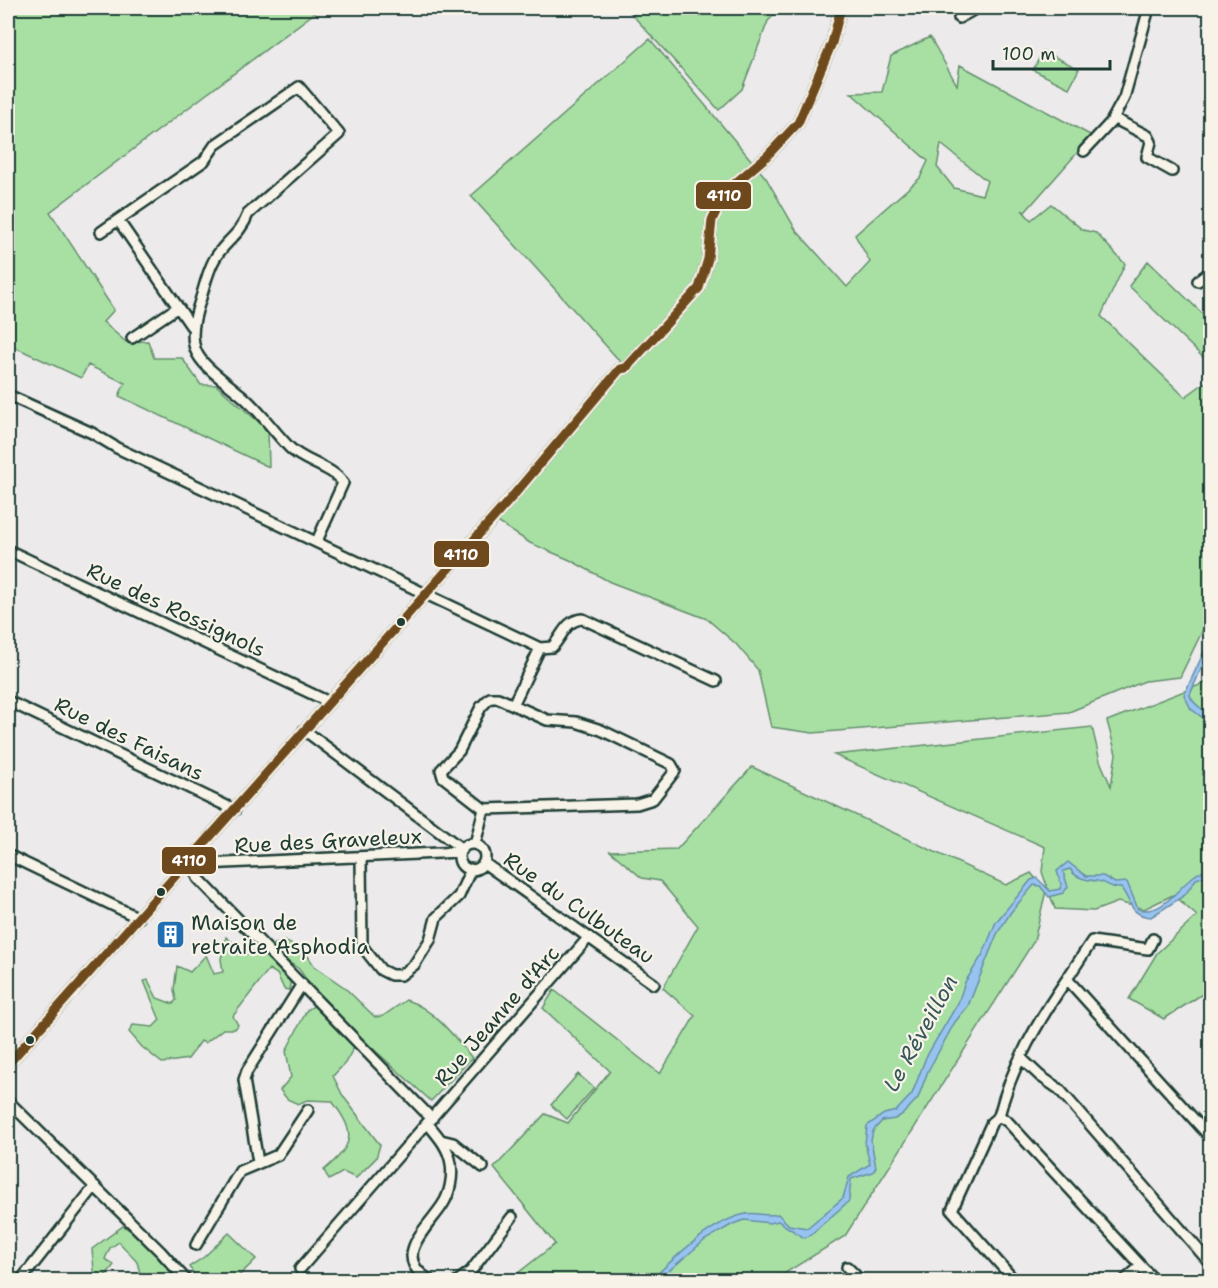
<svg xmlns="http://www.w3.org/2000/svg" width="1218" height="1288" font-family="'Shantell Sans',sans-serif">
<rect width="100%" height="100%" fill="#eceaeb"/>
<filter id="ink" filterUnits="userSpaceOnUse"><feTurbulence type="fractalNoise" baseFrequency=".0167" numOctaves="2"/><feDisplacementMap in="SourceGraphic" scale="12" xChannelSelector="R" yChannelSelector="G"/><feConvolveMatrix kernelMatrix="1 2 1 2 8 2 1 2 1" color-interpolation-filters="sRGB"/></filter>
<g filter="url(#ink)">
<path fill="#a8e0a4" stroke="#648e6c" stroke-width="1.5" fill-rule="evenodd" d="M8,8H321L50,212L114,310L103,322L126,342L148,341L154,358H182L201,385H216L268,430L269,467L119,396L125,383L88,365L81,378L8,344Z
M626,8H769L775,14L768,21L742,89L719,110Z
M930,37L957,85L960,65L1092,136L1025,212L1022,210L1031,220L1051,204L1083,230L1096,233L1125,264L1101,316L1185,397L1210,379V615L1180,677L1145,681L1069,712L813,733L771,727L758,670L736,644L707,619L610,582L570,560L530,543L490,517L626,368L471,196L650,39L766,178L796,230L847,287L870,262L855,235L920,178L928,161L851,93L882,92L891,56ZM941,144L987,181L982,195L954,188L937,167Z
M1043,51L1079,69L1069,88L1033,70Z
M1148,261L1210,321V364L1129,286Z
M1210,681V989L1164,1019L1129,999L1157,953L1197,916L1173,895L1144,909L1118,902L1094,911L1055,909L1042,872L1045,847L834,755L1092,727L1100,761L1111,786L1116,754L1107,721Z
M752,767L1006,885L1031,873L1046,891L1034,941L845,1236L774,1280L683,1277L680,1280H509L555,1244L494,1168L545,1114L568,1123L610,1071L543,1008L554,990L660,1074L695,1016L663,988L698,926L660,881L642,878L610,851L677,849Z
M226,937L247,954L284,941L304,950L315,967L344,987L375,1017L383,1016L406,1000C433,1008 455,1037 472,1058L431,1101L360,1037L345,1063L333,1076L343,1096L380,1145L376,1158L356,1178L343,1172L329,1180L324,1170C355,1144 356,1133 332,1101L307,1100L298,1104L287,1099L280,1090L291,1077L286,1051L307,1010L322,1001L299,969L281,957L278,961L291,977L289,990L284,989L277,974L269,969L233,1016L238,1025L235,1029H223L205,1043L201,1041L188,1059L162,1063L142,1047L129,1032L133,1025L153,1027L160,1020L144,981L148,980L157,998L173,1004L176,1000L174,990L177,966L190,972L206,955L214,974L223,972L221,959Z
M578,1074L594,1088L567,1119L551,1105Z
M139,1224L177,1267L173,1276L176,1280H142L137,1262L119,1242L110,1248L105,1259L114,1265L102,1280H95L92,1249L123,1226L130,1230Z
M229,1233L256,1259L235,1280H199L189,1267L204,1257Z"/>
<path fill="#97c3f0" stroke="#678da5" stroke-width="1.5" d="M1210,639C1211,651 1195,681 1190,695C1193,708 1211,709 1210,723L1191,709L1184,695Z
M1068,862L1086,876H1103L1115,883L1127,882L1138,909C1170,917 1183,872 1210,869V875L1196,879L1185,895L1151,917C1129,915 1132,902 1121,888C1110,889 1107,882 1097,881C1087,880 1076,879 1070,869L1063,871L1068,887L1063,893L1049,897L1040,886L1034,885L1011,912L997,934L968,1006L955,1022L928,1071L918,1098L903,1114L895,1119L882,1121L873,1131L871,1141L876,1167L873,1172L851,1179L849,1201L809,1236L804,1238L778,1221L770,1223L744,1220L733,1224L705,1240L658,1280H651C675,1257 713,1220 746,1214C757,1212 766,1217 778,1214L789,1225L807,1228L843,1198L849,1177L870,1164L865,1144L867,1126L884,1114L896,1111L912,1094L926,1057L958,1003L965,982L983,954L996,922L1031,880L1037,878L1050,891L1060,889L1061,884L1057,871Z"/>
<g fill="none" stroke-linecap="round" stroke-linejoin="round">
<defs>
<path id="minor" d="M959,18L977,8
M1113,118L1148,136L1151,142L1147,157L1172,171
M1084,151L1111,122L1124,98L1149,8
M101,232L118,220
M1198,281L1210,272
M191,326L118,220L204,161L215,145L299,87L339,134L248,214C240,236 222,243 213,262C207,274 204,288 200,301C181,356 202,362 240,394C260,410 273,431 290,448C305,463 332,466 343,483L317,541
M132,338L178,307
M8,395L92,433L117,448L540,648L552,647C563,636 565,620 583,619L716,681
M8,550L329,702
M8,701L235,810
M513,705L540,648
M304,730L462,849
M475,844L484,809L443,777L441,770L459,751L481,707L490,698H498L547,720L576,722L601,730L671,764L675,771L653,799L637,804L484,809
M459 857a13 13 0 1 1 26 0a13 13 0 1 1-26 0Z
M8,855L139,918
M361,859L362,946L381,970L391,975H401L414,965L430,940L436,918L459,896L471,869
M198,862L205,864L460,852
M484,863L654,984
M194,869L198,878L432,1119
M1153,939L1148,949L1092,941L1067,979L1210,1137
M1021,1058L1040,1076L1059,1089L1210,1263
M8,1064L512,497L620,369L626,368L699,288L708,259L712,220L726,191L766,157L798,123L832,43L841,8
M8,1101L161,1252L186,1280
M999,1116L1008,1122L1154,1280
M999,1116L992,1122L952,1210L1014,1280
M999,1116C1011,1067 1038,1021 1067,979
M428,1124C438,1136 449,1148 451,1164C453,1177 450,1193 443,1204C429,1227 389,1257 430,1280
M441,1140L453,1143L483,1167
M258,1162L244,1080L247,1071L302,984
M196,1245L240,1171L278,1155L308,1110
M847,1267L860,1280
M300,1269L589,937
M21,1280L95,1186
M459,1280L471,1271L512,1217
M1125,1280L1141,1266"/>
</defs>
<use href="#minor" stroke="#1f3d34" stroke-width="14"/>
<use href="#minor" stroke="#f7f3e8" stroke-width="9"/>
<defs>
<path id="bus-1" d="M8,1064L512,497L620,369L626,368L699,288L708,259L712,220L726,191L766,157L798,123L832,43L841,8"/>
</defs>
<use href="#bus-1" stroke="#f7f3e8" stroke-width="14"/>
<use href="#bus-1" stroke="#6e491e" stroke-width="9"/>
</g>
</g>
<defs>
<symbol id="building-square" viewBox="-11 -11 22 22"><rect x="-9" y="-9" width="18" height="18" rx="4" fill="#1f6fb2" stroke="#f7f3e8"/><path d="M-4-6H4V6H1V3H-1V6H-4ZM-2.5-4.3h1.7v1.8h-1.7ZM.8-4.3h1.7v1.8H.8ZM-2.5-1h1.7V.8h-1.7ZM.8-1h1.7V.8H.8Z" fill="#fff"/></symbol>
</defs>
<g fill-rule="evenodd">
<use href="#building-square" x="154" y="918" width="33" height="33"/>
</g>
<g fill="#1f3d34" stroke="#f7f3e8" stroke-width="2">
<circle cx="401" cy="622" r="5"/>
<circle cx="161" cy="892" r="5"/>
<circle cx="30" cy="1040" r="5"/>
</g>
<g text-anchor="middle" stroke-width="4.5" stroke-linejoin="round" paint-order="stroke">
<g font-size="21" fill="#1f3d34" stroke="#f7f3e8">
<text transform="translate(176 610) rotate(25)" y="7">Rue des Rossignols</text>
<text transform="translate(129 739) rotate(26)" y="7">Rue des Faisans</text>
<text transform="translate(328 841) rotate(-3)" y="7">Rue des Graveleux</text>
<text transform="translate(579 908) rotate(35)" y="7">Rue du Culbuteau</text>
<text transform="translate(497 1016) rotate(-49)" y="7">Rue Jeanne d'Arc</text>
</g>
<g font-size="21" fill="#1f3d34" stroke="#f7f3e8" text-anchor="start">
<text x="191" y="930">Maison de<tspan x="191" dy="24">retraite Asphodia</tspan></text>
</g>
<g font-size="22" font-style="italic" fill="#37585a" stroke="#f7f3e8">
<text transform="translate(920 1033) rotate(-61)" y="8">Le Réveillon</text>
</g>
</g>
<g stroke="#f7f3e8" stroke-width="2">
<rect x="695" y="181" width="57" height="29" rx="6" fill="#6e491e"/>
<rect x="433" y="540" width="57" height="28" rx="6" fill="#6e491e"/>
<rect x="161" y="846" width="56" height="29" rx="6" fill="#6e491e"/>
</g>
<g font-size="16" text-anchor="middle" font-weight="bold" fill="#fff">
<text x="724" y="201">4110</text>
<text x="461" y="560">4110</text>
<text x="189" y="866">4110</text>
</g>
<rect width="1218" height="1288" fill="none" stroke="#f7f3e8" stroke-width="30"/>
<rect x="15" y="15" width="1188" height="1258" fill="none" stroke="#1f3d34" stroke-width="2" filter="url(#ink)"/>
<path d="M993 60v9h117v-9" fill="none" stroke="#1f3d34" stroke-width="3"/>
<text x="1002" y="60" font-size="18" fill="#1f3d34" stroke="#f7f3e8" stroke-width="4.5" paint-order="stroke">100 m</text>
</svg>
